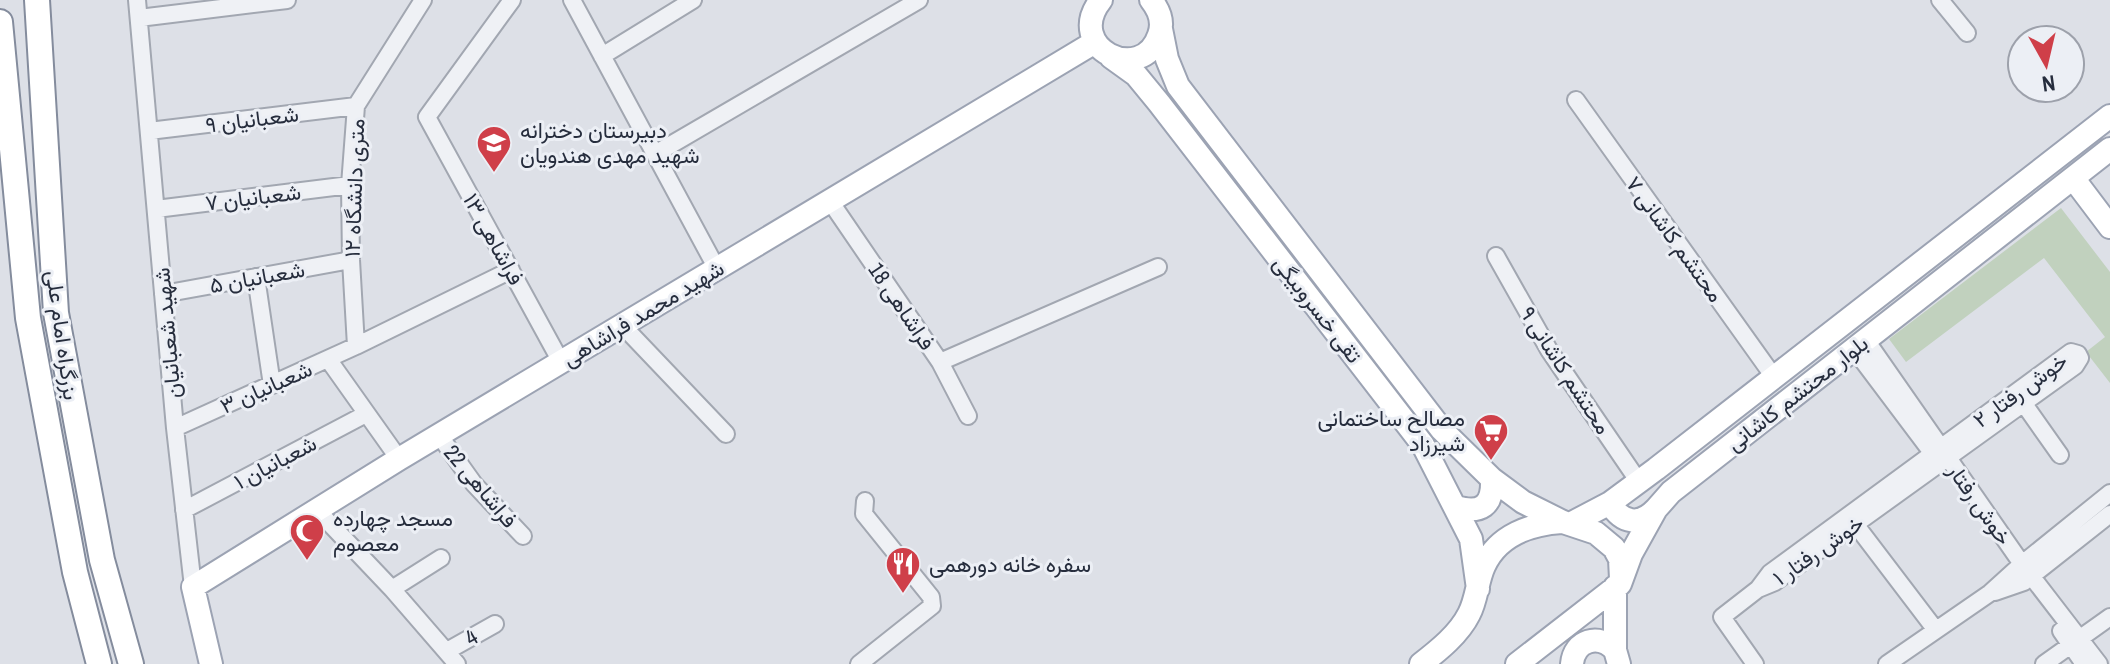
<svg xmlns="http://www.w3.org/2000/svg" width="2110" height="664" font-family="'Archivo Narrow',Vazirmatn,sans-serif">
<rect width="100%" height="100%" fill="#dde0e7"/>
<path fill="#c1d1be" d="M2061,208L2110,272V383L2086,352L2105,337L2044,258L1906,362L1889,339Z"/>
<g fill="none" stroke-linecap="round" stroke-linejoin="round">
<defs>
<path id="minor" d="M137,0L175,428L193,587
M512,0L427,117L561,362
M572,0L717,269
M1940,0L1967,33
M139,18L287,0
M602,56L693,0
M1576,100L1774,377
M149,131L356,106
M655,154L919,0
M830,201L940,362L968,416
M156,209L350,185
M1496,256L1549,350L1639,482
M256,277L272,385
M163,294L351,260
M623,326L726,434
M1866,340L2022,564L2099,664
M356,346L351,260L350,185L356,106L423,0
M1854,349L1930,450
M328,359L399,459
M940,362L1158,267
M2024,404L2060,455
M175,428L356,346L511,270
M439,435L474,484L523,536
M316,509L392,589L457,664
M184,510L366,414
M1849,516L1935,629
M392,589L441,558
M1995,592L2024,582L2110,514
M2061,631L2084,664
M447,651L495,624
M859,664L932,606L931,597L864,514L865,501
M1755,664L1722,617L1758,589L1770,573L2071,352L2078,354L2080,358L2075,366L1775,582L1758,589
M1887,664L1990,593L2022,564L2110,493
M2044,664L2110,617"/>
<path id="major" d="M1101,0C1063,48 1142,86 1159,35C1164,22 1159,10 1151,0
M1161,29L1167,59L1178,86L1442,430L1492,479L1523,502L1563,522L1596,533L1614,548L1620,559L1621,579
M1111,57L1136,75L1159,103L1423,445L1471,539L1478,589
M2073,178L2110,227
M1610,503C1622,524 1640,526 1656,509
M1456,507C1481,514 1493,506 1492,479
M1570,524L1610,503L1656,469L2110,116
M1615,587V650L1619,664
M211,664L193,587L399,459L1095,42
M1421,664C1439,650 1459,634 1469,614C1477,599 1477,581 1484,566C1498,535 1531,524 1562,522
M1517,664L1620,584L1631,554L1656,509L1671,492L2110,149
M1572,664C1574,640 1599,633 1615,650"/>
<path id="highway" d="M37,0L56,313L102,560L131,664
M0,22L28,318L75,572L99,664"/>
</defs>
<use href="#minor" stroke="#a2a7b1" stroke-width="20"/>
<use href="#major" stroke="#9ca3b3" stroke-width="26"/>
<use href="#highway" stroke="#848c9d" stroke-width="28"/>
<use href="#minor" stroke="#eff1f5" stroke-width="16"/>
<use href="#major" stroke="#fff" stroke-width="22"/>
<use href="#highway" stroke="#fff" stroke-width="24"/>
</g>
<defs>
<symbol id="school-pin" viewBox="-11 -11 22 30"><path d="M0 17L-7.5 6A9.5 9.5 0 1 1 7.5 6Z" fill="#cf3f49" stroke="#eceff5"/><path d="M0-5L7-2L0 1L-7-2ZM-4 1L0 2.5L4 1V4Q0 6-4 4Z" fill="#fff"/></symbol>
<symbol id="supermarket-pin" viewBox="-11 -11 22 30"><path d="M0 17L-7.5 6A9.5 9.5 0 1 1 7.5 6Z" fill="#cf3f49" stroke="#eceff5"/><path d="M-6-5.5h2.5l.6 2H6L4.5 2H-2.5L-4.4-4H-6ZM-1.5 3.2a1.3 1.3 0 1 0 .1 0ZM3 3.2a1.3 1.3 0 1 0 .1 0Z" fill="#fff"/></symbol>
<symbol id="mosque-pin" viewBox="-11 -11 22 30"><path d="M0 17L-7.5 6A9.5 9.5 0 1 1 7.5 6Z" fill="#cf3f49" stroke="#eceff5"/><path d="M3.5-4.9A6 6 0 1 0 3.5 4.9A5 5 0 1 1 3.5-4.9Z" fill="#fff"/></symbol>
<symbol id="restaurant-pin" viewBox="-11 -11 22 30"><path d="M0 17L-7.5 6A9.5 9.5 0 1 1 7.5 6Z" fill="#cf3f49" stroke="#eceff5"/><path d="M-5-6h1v4h1v-4h1v4h1v-4h1v5L-1.5 .5V6h-2V.5L-5-1ZM5-6V6H3V1.5H1.5Q1.5-4 5-6Z" fill="#fff"/></symbol>
</defs>
<g fill-rule="evenodd">
<use href="#school-pin" x="474" y="123" width="40" height="54"/>
<use href="#supermarket-pin" x="1471" y="411" width="40" height="54"/>
<use href="#mosque-pin" x="287" y="511" width="40" height="54"/>
<use href="#restaurant-pin" x="883" y="544" width="40" height="54"/>
</g>
<g text-anchor="middle" stroke-width="6" stroke-linejoin="round" paint-order="stroke">
<g font-size="22" fill="#262d3d" stroke="#eceff5">
<text transform="translate(252 119) rotate(-7)" y="8">شعبانیان ۹</text>
<text transform="translate(354 188) rotate(-88)" y="8">۱۲ متری دانشگاه</text>
<text transform="translate(253 197) rotate(-7)" y="8">شعبانیان ۷</text>
<text transform="translate(494 239) rotate(61)" y="8">فراشاهی ۱۳</text>
<text transform="translate(1675 239) rotate(54)" y="8">محتشم کاشانی ۷</text>
<text transform="translate(257 277) rotate(-10)" y="8">شعبانیان ۵</text>
<text transform="translate(902 306) rotate(56)" y="8">فراشاهی 18</text>
<text transform="translate(1318 309) rotate(52)" y="8">تقی خسروبیگی</text>
<text transform="translate(643 313) rotate(-31)" y="8">شهید محمد فراشاهی</text>
<text transform="translate(167 333) rotate(-95)" y="8">شهید شعبانیان</text>
<text transform="translate(63 335) rotate(82)" y="8">بزرگراه امام علی</text>
<text transform="translate(1566 370) rotate(57)" y="8">محتشم کاشانی ۹</text>
<text transform="translate(266 387) rotate(-24)" y="8">شعبانیان ۳</text>
<text transform="translate(2020 390) rotate(-36)" y="8">خوش رفتار ۲</text>
<text transform="translate(1797 393) rotate(-38)" y="8">بلوار محتشم کاشانی</text>
<text transform="translate(275 462) rotate(-28)" y="8">شعبانیان ۱</text>
<text transform="translate(481 486) rotate(50)" y="8">فراشاهی 22</text>
<text transform="translate(1980 504) rotate(55)" y="8">خوش رفتار</text>
<text transform="translate(1818 550) rotate(-35)" y="8">خوش رفتار ۱</text>
<text transform="translate(471 637) rotate(-30)" y="8">4</text>
</g>
<g font-size="22" fill="#262d3d" stroke="#eceff5" text-anchor="start">
<text x="520" y="138">دبیرستان دخترانه<tspan x="520" dy="25">شهید مهدی هندویان</tspan></text>
<text x="1465" y="426" text-anchor="end">مصالح ساختمانی<tspan x="1465" dy="25">شیرزاد</tspan></text>
<text x="333" y="526">مسجد چهارده<tspan x="333" dy="25">معصوم</tspan></text>
<text x="929" y="572">سفره خانه دورهمی</text>
</g>
</g>
<g transform="translate(2046 64) rotate(172)"><circle r="38" fill="#eceff5" stroke="#9da1ab" stroke-width="2"/>
<path d="M0-6L14 30L0 20L-14 30Z" fill="#cf3f49"/>
<text y="-12" font-size="22" font-weight="bold" text-anchor="middle" fill="#262d3d">N</text>
</g>
</svg>
